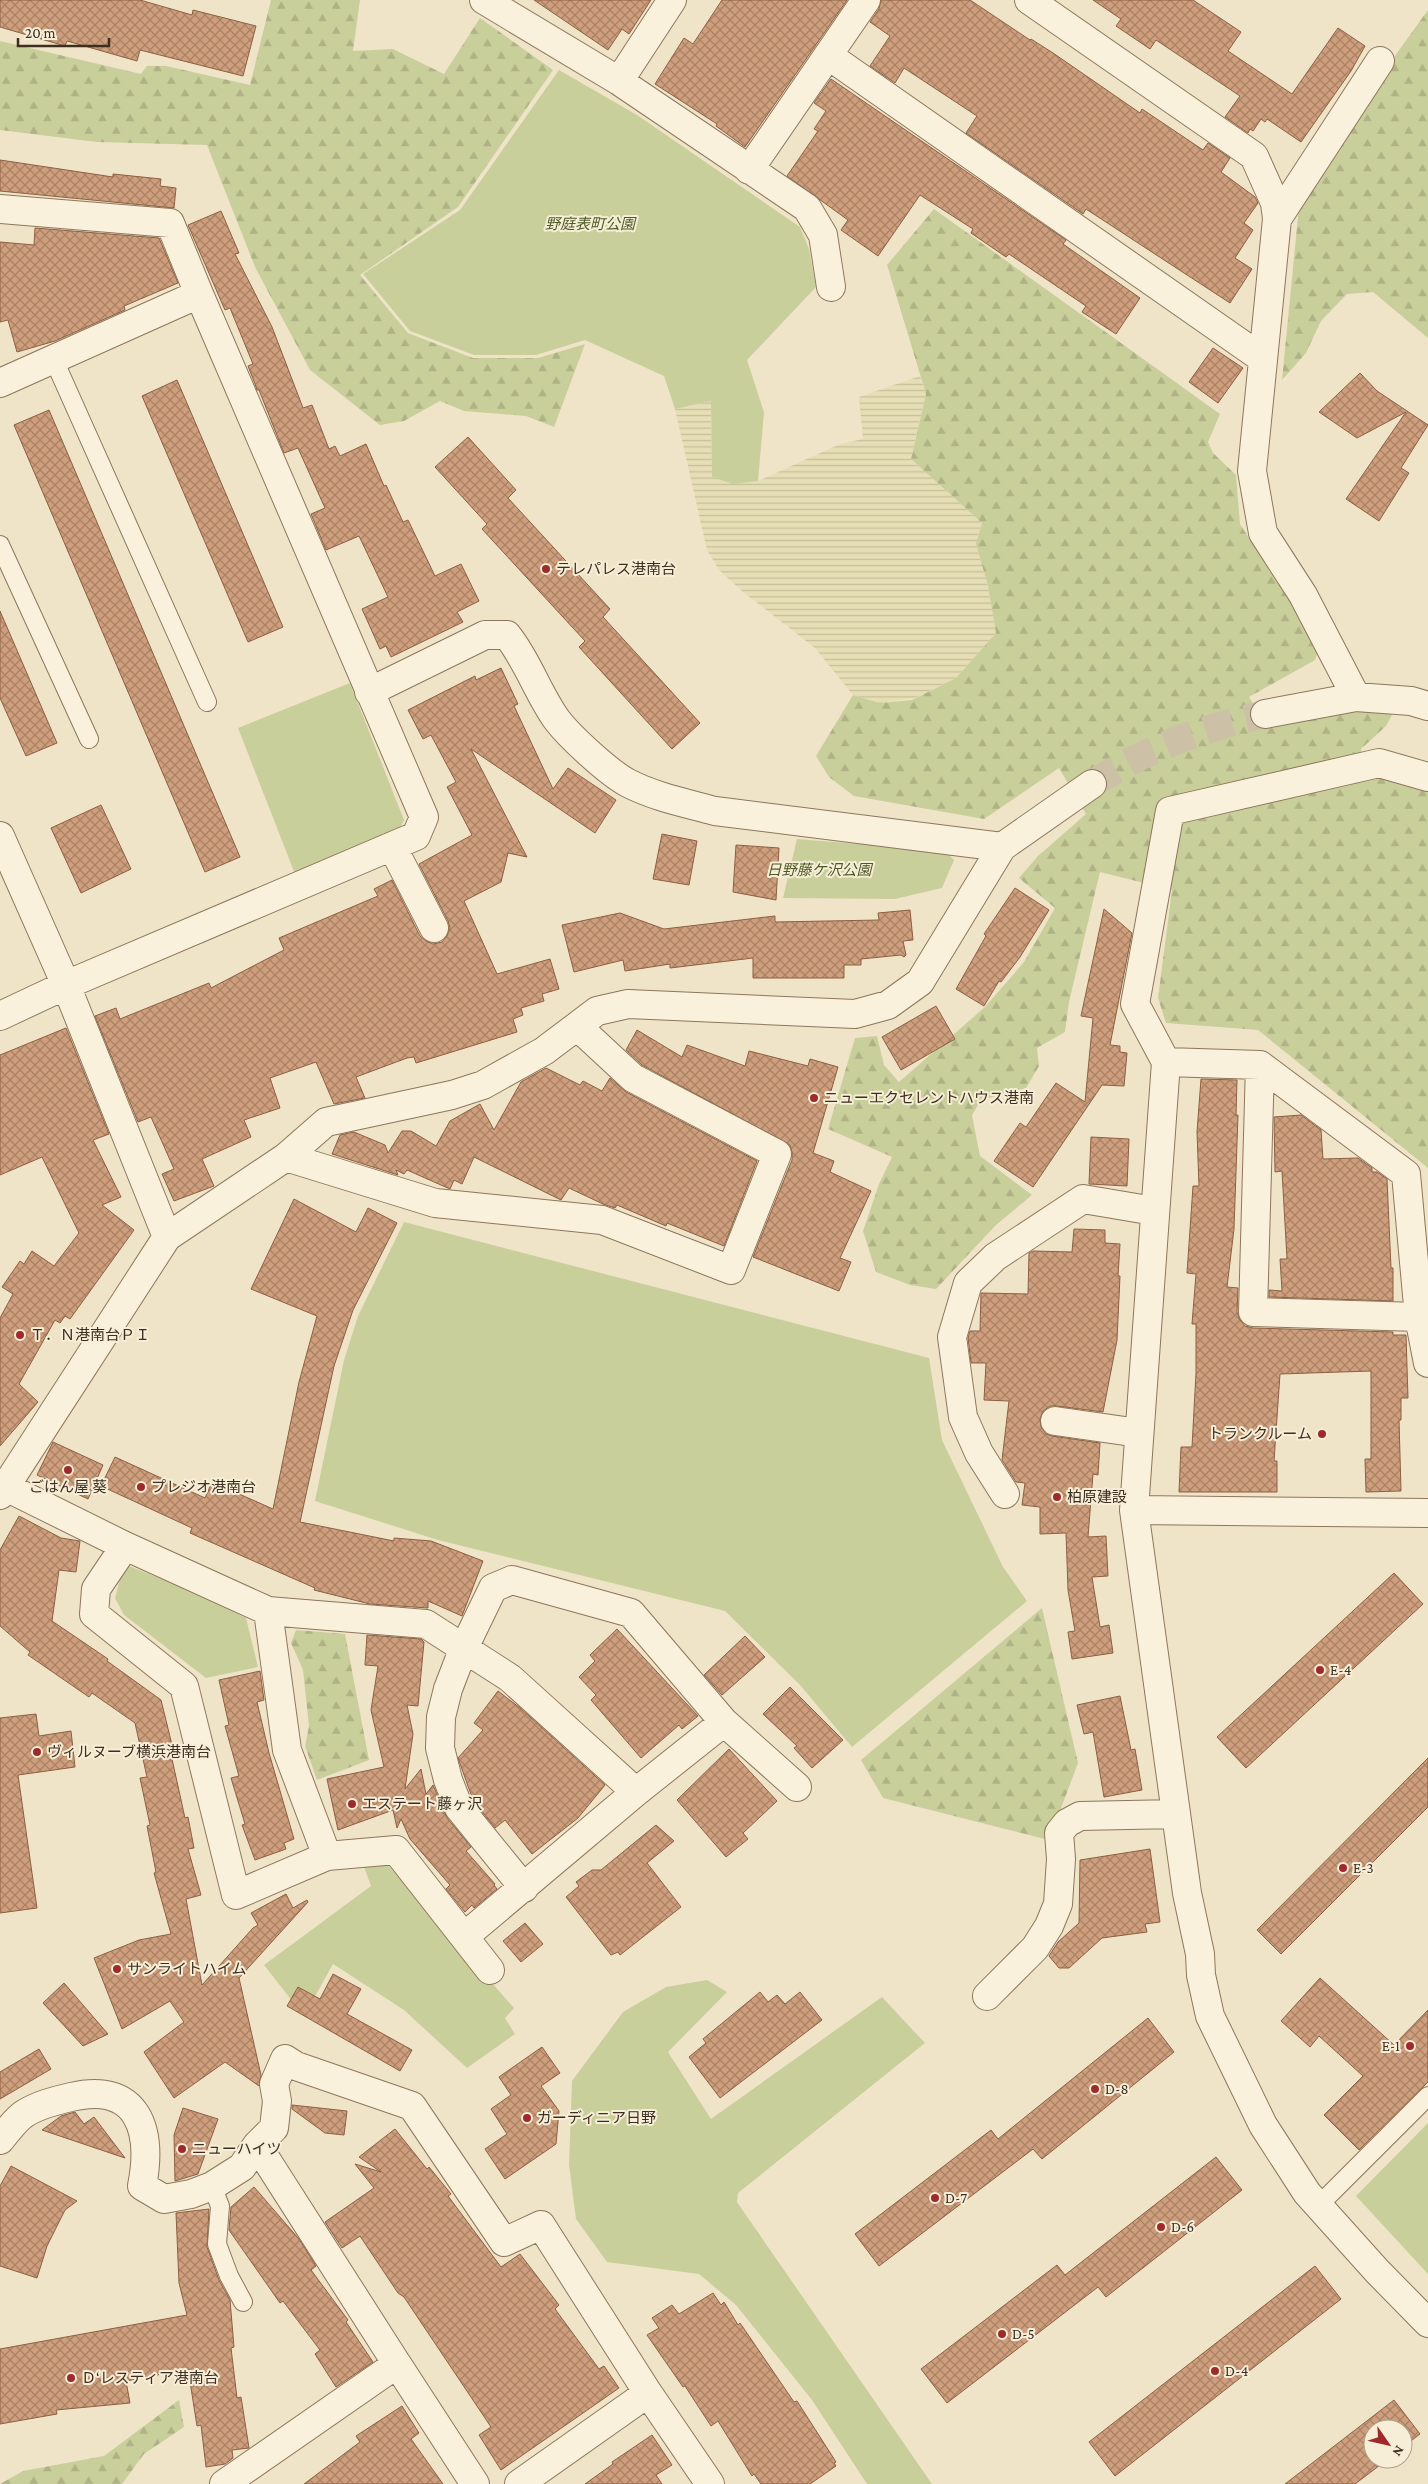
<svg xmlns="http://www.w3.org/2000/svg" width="1428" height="2484" font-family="'Crimson Pro','Noto Sans JP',serif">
<defs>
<pattern id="farmland-rules" width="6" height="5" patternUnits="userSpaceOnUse" patternTransform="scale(1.25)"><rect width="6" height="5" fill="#e6deb5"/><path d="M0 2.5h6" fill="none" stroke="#c6bf9b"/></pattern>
<pattern id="forest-firs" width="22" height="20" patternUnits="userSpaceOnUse" patternTransform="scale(1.25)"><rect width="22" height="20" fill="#c9cf9b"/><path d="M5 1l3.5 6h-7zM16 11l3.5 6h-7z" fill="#aeb285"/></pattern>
<pattern id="building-cross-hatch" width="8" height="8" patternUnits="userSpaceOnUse" patternTransform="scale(1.25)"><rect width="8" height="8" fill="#cf9f7d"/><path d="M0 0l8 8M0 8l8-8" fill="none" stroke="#a98266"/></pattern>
</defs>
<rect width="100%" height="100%" fill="#f0e4c8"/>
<path fill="url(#farmland-rules)" d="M920,376L926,394L911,459L982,523L976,544L988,586L996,633L956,678L915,698L879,703L853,695L815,648L742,591L719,570L707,550L675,409L711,401L712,477L758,481L840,444L863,439L859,397Z"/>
<path fill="#c9cf9b" d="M559,70L637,115L800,227L809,249L816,287L747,360L764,412L758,481L733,484L712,477L711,401L675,409L664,376L585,340L536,355H474L410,331L363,274L460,210Z
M350,683L404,820L398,832L295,874L238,728Z
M797,839L946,851L954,860L942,888L895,899L783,898Z
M404,1222L929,1358L942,1440L1003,1567L1027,1601L852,1747L800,1685L725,1611L438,1540L315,1501L344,1360L358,1316Z
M124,1564L199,1594L246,1618L258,1667L206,1678L124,1615L115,1598Z
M387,1864L514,2008L505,2018L515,2034L467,2068L404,2010L333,1964L304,2016L264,1965L371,1886L364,1867Z
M707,1980L727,1992L668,2052L711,2119L882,1997L925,2043L738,2193L737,2202L932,2484H867L812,2400L736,2305L699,2274L607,2262L576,2219L569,2165L572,2081L623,2012L666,1987Z
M1428,2123V2274L1356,2196Z"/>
<path fill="url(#forest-firs)" d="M271,0H360L353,51L393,49L444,74L480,18L553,70L458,207L360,275L408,333L473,358H538L585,344L554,427L526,416L464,411L440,401L404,421L380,425L310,370L255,267L207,145L97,142L0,130V41L141,74L147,66H166L250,85Z
M1428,10V338L1373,292L1347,294L1321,321L1306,353L1282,380L1301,186Z
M934,209L1220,414L1208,442L1213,453L1236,475L1240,524L1320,647L1315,660L1249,697L1268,728L1356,711L1393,713L1386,726L1361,749L1367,775L1428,785V1168L1258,1030L1166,1023L1158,998L1172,890L1100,872L1069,1002L1065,1032L1037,1048L1039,1066L1026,1088L981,1100L972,1115L980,1156L1032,1195L996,1225L936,1289L910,1285L876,1272L863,1231L879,1184L892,1157L828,1129L855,1038L877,1036L884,1065L899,1082L985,1007L1024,962L1055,908L1019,878L1038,856L1086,814L1059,768L984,819L854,796L829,777L816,756L853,695L879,703L912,700L956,678L996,633L988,586L976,544L982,523L911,459L926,394L887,265Z
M1042,1608L1078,1763L1049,1840L883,1798L861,1760Z
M296,1630L345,1634L369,1760L317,1780L305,1746L309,1726L303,1670L291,1643Z
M179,2400L184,2427L144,2454L122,2484H0L23,2471L104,2456Z"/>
<path fill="url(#building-cross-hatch)" stroke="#8d5f41" d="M0,0H140L192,15L193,10L256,26L243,76L140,50L137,61L67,41L65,46L0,27Z
M534,0H651L629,34L622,29L608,50Z
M722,0H847L745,147L716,126L717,124L655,84L684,38L693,44Z
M881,0H970L1030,40L1031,39L1053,53L1140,113L1142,109L1203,150L1208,143L1230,158L1221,172L1255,197L1258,203L1244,223L1253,230L1235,258L1252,269L1230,303L1086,209L1083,214L966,133L977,116L904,68L895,83L870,66L890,36L870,22L879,9Z
M1093,0H1193L1241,32L1228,51L1292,94L1338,28L1365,46L1351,71L1301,142L1267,119L1265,122L1261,119L1253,131L1250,129L1248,133L1225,117L1240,96L1156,40L1150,49L1116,26L1121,19Z
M831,79L1066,240L1063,244L1140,298L1116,334L1082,312L1086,306L1009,254L1006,257L971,233L973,229L920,195L878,256L841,230L848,220L787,176L818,131L814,129L826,111L814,103Z
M0,160L113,177V174L161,179L160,186L176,188L174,208L0,191Z
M221,211L239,253L235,254L272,327L303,408L312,405L329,449L335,446L340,456L366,444L384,486L386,485L403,522L408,520L435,576L461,564L479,601L457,612L463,622L391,657L386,646L380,649L362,609L388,597L359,536L326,550L311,514L325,508L298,448L284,453L259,390H257L255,384L248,366L253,364L230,308L225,310L188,225Z
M35,228L159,238L178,283L124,306L125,310L55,341L17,352L8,320L0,322V242L34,245Z
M1213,348L1243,368L1218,403L1189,382Z
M1360,373L1377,391L1428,425L1401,468L1409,473L1379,521L1346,499L1406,412L1357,438L1319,412Z
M177,380L283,627L248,642L142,396Z
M49,410L240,857L205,872L14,425Z
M468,437L516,490L508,498L610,609L603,617L700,723L672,749L579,647L585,641L482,529L487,524L435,467Z
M0,611L57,743L26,756L0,698Z
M501,668L518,704L514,706L553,789L568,768L616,800L595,833L471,749L527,857L508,853L501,882L464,901L497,974L550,959L559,989L542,994L544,1001L521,1008L523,1015L513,1019L517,1032L416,1063L414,1057L407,1058L356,1077L365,1098L334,1104L316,1062L270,1078L280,1108L244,1120L251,1137L202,1159L214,1186L174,1201L162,1174L174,1169L151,1117L138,1122L95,1016L116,1008L120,1019L209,983L211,988L284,950L279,938L378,896L374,889L392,880L420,936L426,941L433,944L442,942L447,936L450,928L448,921L419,864L472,835L447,787L456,782L431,735L423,739L408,710L475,676L476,680Z
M101,805L131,869L81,893L51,828Z
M662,834L697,841L689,885L653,879Z
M736,845L779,848L776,900L733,892Z
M1015,888L1049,910L1020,957L1001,982L999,981L984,1006L956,989L986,936L984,934Z
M1104,909L1132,933L1110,1045L1120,1046V1052L1127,1053L1124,1086L1102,1085L1033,1187L994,1161L1020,1123L1026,1127L1056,1083L1085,1102L1093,1018L1081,1016Z
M910,910L913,940L903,941L906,955L904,957L901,955L861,959V965H844V978H753V958L670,968V964L625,971L623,960L574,972L562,925L620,913L664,929L775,916V922L879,920L878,913Z
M936,1006L955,1039L901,1070L882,1037Z
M66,1028L109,1134L93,1140L121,1197L102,1205L134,1230L70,1319L65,1316L60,1323L55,1320L19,1384L38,1402L0,1446V1318L13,1294L2,1287L20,1261L24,1264L32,1251L54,1266L79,1233L42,1157L0,1175V1055Z
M637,1030L682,1057L687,1045L745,1066L749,1051L808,1066L810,1059L838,1067L813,1153L834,1161L830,1172L871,1191L840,1258L851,1262L839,1291L753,1257L792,1160V1152L790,1145L642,1065L626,1050Z
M546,1068L580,1085L583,1081L602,1091L610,1078L626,1092L757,1161L724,1246L667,1223L666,1226L617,1205L615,1208L603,1204L569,1188L561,1200L474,1157L462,1184L454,1180L450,1189L407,1170L404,1174L396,1170L398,1175L332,1154L340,1135L354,1132L385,1145L388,1153L402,1131H411L436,1146L450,1121L480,1104L494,1130L521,1082Z
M1201,1079L1237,1080L1236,1115H1238L1234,1229L1227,1287L1238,1288L1237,1312L1240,1320L1245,1326L1253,1328L1393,1332V1335H1406L1408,1398H1401V1420H1399L1401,1491L1366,1492L1365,1459H1371V1371L1280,1374L1274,1461H1277V1492H1179L1181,1447H1192L1196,1373V1324H1192L1196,1274L1187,1273L1193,1186H1199L1197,1132Z
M1301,1115L1321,1130L1323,1159L1358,1158L1372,1168V1172H1377L1387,1179L1391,1268H1393V1301L1269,1297V1290L1282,1291L1280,1259H1287L1282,1171L1275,1172L1274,1117Z
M1091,1137L1129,1139L1127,1186L1089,1184Z
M294,1199L356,1232L368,1208L397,1223L353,1310L334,1366L300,1522L394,1541V1538L431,1541L483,1561L462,1616L428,1601V1608L370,1604L314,1590L315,1588L190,1533L192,1528L101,1486L115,1457L205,1498L212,1482L273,1509L299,1382L317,1316L251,1289Z
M1074,1229L1105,1230V1243L1120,1244L1118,1276H1120L1117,1340L1103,1412L1057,1406H1050L1043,1411L1040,1419L1041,1427L1046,1434L1052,1436L1100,1443L1098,1475L1093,1474L1088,1537L1106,1536L1108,1576L1092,1577L1100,1627L1109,1625L1113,1653L1072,1659L1068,1632L1075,1631L1068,1590L1066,1533L1040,1534V1507L1022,1505L1025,1483L1016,1482L1002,1460L1009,1401L984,1400L986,1363H971L968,1338L970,1331H980L981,1293L1028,1294L1029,1253L1033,1251L1072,1252Z
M53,1442L103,1465L88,1499L37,1475Z
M19,1516L61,1538L80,1541L76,1572L59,1570L52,1621L108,1659L107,1661L161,1700L174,1753L170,1750L185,1818L188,1817L194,1848L188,1849L201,1895L186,1899L202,1985L253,1928L258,1925L251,1913L286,1894L293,1908L307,1900L308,1902L239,1978L261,2075L259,2086L225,2062L174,2098L144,2052L184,2022L170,2001L122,2029L94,1958L139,1940L171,1934L154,1873L156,1872L147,1826L150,1825L140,1778L147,1777L135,1723L92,1693L89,1697L28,1655L30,1652L0,1626V1550Z
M1394,1573L1423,1604L1246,1768L1217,1737Z
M617,1629L698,1716L682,1729L679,1725L641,1758L591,1700L596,1695L579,1677L595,1661L590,1655Z
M367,1635L421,1639L424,1642L418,1706L407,1705L413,1734L405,1789L421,1769L426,1794L433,1785L447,1818L471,1847L466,1851L495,1884L494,1885L497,1889L474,1908L472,1905L465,1912L446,1889L450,1885L410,1839L401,1819L397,1828L393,1810L338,1830L327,1779L384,1767L371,1710L378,1666L365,1665Z
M745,1636L765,1657L722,1695L704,1675Z
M260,1671L264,1700L257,1702L269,1753L294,1839L284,1843L286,1849L255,1860L242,1825L245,1824L231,1778L239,1776L225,1726L229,1725L219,1680Z
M790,1687L843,1740L812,1768L794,1748L797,1746L763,1714Z
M498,1691L520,1708L605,1785L578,1818L532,1854L505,1820L495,1828L473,1800L458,1758L483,1730L474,1723Z
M1120,1696L1131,1750L1135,1749L1142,1790L1104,1797L1093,1732L1084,1734L1077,1705Z
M36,1714L39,1736L71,1731L75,1767L18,1775L37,1908L0,1913V1718Z
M729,1749L777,1801L743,1833L748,1839L726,1857L677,1800Z
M1428,1758V1807L1281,1954L1257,1930Z
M656,1825L674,1841L647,1863L681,1907L620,1955L618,1952L611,1955L566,1897L579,1886L576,1882L592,1870H601Z
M1150,1849L1160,1922L1145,1924L1147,1932L1102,1938L1069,1968H1059L1049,1956L1058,1942L1079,1923L1080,1860Z
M525,1923L543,1944L521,1962L503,1941Z
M333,1974L361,1989L347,2014L412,2050L400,2071L287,2006L298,1987L320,1999Z
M1320,1978L1394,2045L1428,2010V2082L1359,2150L1324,2115L1363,2076L1319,2036L1310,2047L1281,2021Z
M64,1983L108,2034L83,2046L43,2003Z
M760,1992L768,2002L777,1995L785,2004L800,1992L822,2020L720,2098L689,2057L706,2043L703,2039Z
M1148,2018L1174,2052L1042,2159L1033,2149L879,2266L855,2234L991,2130L998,2139Z
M542,2047L560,2073L541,2086L559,2111L556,2144L505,2179L485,2149L507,2134L491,2109L511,2095L499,2077Z
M39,2049L51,2069L0,2099V2072Z
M292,2105L347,2111L344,2135L325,2133L292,2109Z
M183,2108L218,2119L198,2174L175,2181L174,2135Z
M75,2112L84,2124L94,2117L125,2158L42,2130L61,2116Z
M395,2129L427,2169L429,2167L451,2194L448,2196L501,2267L520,2254L559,2305L555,2309L599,2369L604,2366L619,2388L501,2470L479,2435L491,2427L404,2297L398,2293L360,2236L342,2248L325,2222L374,2188L355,2164L381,2172L359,2157Z
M1216,2157L1242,2190L1106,2297L1098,2287L947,2403L921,2369L1057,2265L1065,2275Z
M11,2166L77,2201L65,2210L47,2246L37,2278L0,2266V2186Z
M254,2187L299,2239L316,2266L311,2270L348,2320L346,2322L373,2362L336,2387L315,2354L320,2350L283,2301L280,2303L229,2230L231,2207Z
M209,2209L207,2247L219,2280L230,2300L234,2347L231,2348L237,2398L241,2397L249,2448L232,2450L233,2458L225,2464L206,2467L201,2425L197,2426L188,2369L126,2381L130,2403L56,2410L57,2414L0,2424V2349L187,2315L179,2283L176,2213Z
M1315,2266L1341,2299L1115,2476L1089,2442Z
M713,2293L721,2305L724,2302L738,2325L740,2323L794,2402L797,2401L836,2462L834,2463L836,2466L810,2484H761L754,2474L752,2476L718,2421L711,2426L685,2386L683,2387L647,2335L659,2328L652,2318L672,2305L679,2314Z
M1394,2400L1420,2434L1403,2447V2429H1373V2459H1388L1355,2484H1285Z
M402,2406L419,2433L411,2439L443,2484H304L360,2442L356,2436Z
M652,2435L672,2465L656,2475L662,2484H585L613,2464L612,2462Z"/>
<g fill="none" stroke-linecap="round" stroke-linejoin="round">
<path stroke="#ccc0a6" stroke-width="28" stroke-dasharray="28 14" stroke-linecap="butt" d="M1092,784C1150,747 1198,730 1265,714"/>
<defs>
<path id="lane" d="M54,360L207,702
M0,545L89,739
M212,2186L220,2206L217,2244L229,2276L243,2302
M1318,2206L1428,2096"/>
<path id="street" d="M484,0L619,81L807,208L823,235L831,287
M1029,0L1254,156L1275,203L1277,219L1252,471L1263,533L1303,595L1356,697
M829,56L1263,359
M619,81L672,0
M749,170L866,0
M0,209L170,223L199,294L0,383
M1277,219L1380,61
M369,692L485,635H507C528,661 538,694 557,720C570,737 609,773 628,783C655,797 686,803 715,811L1002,847
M1265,714L1356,697L1411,701L1428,706
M0,836L66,985L167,1237
M392,846L434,928
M0,1016L66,985L416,836L424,817L199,294
M1166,1062L1260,1065L1406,1174L1419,1317L1428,1363
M1260,1065L1253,1312L1419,1317
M286,1157L435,1203L602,1220L731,1270L777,1154L633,1078L578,1027
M1055,1421L1139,1433
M6,1487L125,1546L268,1611L426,1624L510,1678L636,1792
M1005,1494L979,1453L963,1417L952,1337L968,1283L995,1257L1083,1199L1154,1211
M0,1495L167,1237L286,1157L326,1122L452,1095L483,1085L544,1051L597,1011L628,1004L855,1014L888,1005L920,982L1002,847L1092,784
M1134,1510L1166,1062L1135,1004L1170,811L1379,763L1428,777
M1428,1513L1134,1510L1187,1893L1200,1954L1201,1975L1210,2016L1263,2125L1307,2193L1377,2271L1428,2323
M125,1546L96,1589L94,1614L184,1686L236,1895L327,1856L396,1850L490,1970
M268,1611L287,1750L327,1856
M524,1888L459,1808L448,1780L440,1748L441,1717L448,1689L463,1650L493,1588L512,1580L631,1613L724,1722L797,1787
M465,1936L636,1792L724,1722
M987,1996L1035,1948L1049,1926L1058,1904L1061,1859L1059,1833L1067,1823L1080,1816L1176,1814
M0,2140C7,2132 15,2120 24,2114C38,2105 54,2101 71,2097C138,2081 153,2130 142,2186L164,2199L191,2194L212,2186L242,2167L257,2145L274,2128L277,2101L274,2084L285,2059L296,2066L412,2106L504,2242L541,2225L648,2393L710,2484
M257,2145L397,2364
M224,2484L397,2364L475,2484
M519,2484L648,2393"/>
</defs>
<use href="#lane" stroke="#8d765c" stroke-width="20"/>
<use href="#street" stroke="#8d765c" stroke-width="30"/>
<use href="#lane" stroke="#faf1dc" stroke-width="18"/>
<use href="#street" stroke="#faf1dc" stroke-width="28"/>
</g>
<g fill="#9e2a2b" stroke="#f7eed8" stroke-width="2">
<circle cx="546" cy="569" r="5"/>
<circle cx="814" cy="1098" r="5"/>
<circle cx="20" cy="1335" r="5"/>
<circle cx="1322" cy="1434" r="5"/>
<circle cx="68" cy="1470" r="5"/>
<circle cx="141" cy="1487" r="5"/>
<circle cx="1057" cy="1497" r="5"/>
<circle cx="1320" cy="1670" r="5"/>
<circle cx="37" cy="1752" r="5"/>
<circle cx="352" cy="1804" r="5"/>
<circle cx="1343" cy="1868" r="5"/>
<circle cx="117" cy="1969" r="5"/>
<circle cx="1410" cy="2046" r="5"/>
<circle cx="1095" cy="2089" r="5"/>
<circle cx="527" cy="2118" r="5"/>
<circle cx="182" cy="2149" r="5"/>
<circle cx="935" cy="2198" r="5"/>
<circle cx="1161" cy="2227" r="5"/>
<circle cx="1002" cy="2334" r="5"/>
<circle cx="1215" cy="2371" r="5"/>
<circle cx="71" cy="2378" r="5"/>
</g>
<g text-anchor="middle" stroke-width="4" stroke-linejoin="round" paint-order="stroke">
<g font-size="15" font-style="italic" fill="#4d5a26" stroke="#f7eed8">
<text x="590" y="229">野庭表町公園</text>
<text x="819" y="875">日野藤ケ沢公園</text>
</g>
<g font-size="15" fill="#3d2e20" stroke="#f7eed8" text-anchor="start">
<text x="556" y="574">テレパレス港南台</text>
<text x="824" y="1103">ニューエクセレントハウス港南</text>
<text x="30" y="1340">Ｔ．Ｎ港南台ＰＩ</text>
<text x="1312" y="1439" text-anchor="end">トランクルーム</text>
<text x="68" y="1492" text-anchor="middle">ごはん屋 葵</text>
<text x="151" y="1492">プレジオ港南台</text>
<text x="1067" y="1502">柏原建設</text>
<text x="1330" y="1675">E-4</text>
<text x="47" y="1757">ヴィルヌーブ横浜港南台</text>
<text x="362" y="1809">エステート藤ヶ沢</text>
<text x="1353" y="1873">E-3</text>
<text x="127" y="1974">サンライトハイム</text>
<text x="1400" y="2051" text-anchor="end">E-1</text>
<text x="1105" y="2094">D-8</text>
<text x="537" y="2123">ガーディニア日野</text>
<text x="192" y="2154">ニューハイツ</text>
<text x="945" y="2203">D-7</text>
<text x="1171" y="2232">D-6</text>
<text x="1012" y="2339">D-5</text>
<text x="1225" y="2376">D-4</text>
<text x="81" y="2383">Ｄ‘レスティア港南台</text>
</g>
</g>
<g transform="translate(1388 2444) rotate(124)"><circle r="24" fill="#f7eed8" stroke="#ada18e"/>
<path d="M0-4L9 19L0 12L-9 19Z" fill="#9e2a2b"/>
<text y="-8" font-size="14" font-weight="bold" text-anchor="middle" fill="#3d2e20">N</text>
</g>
<path d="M18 38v8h91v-8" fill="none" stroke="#3d2e20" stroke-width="2.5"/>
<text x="25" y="38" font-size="15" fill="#3d2e20" stroke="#f7eed8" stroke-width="4" paint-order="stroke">20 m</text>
</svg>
